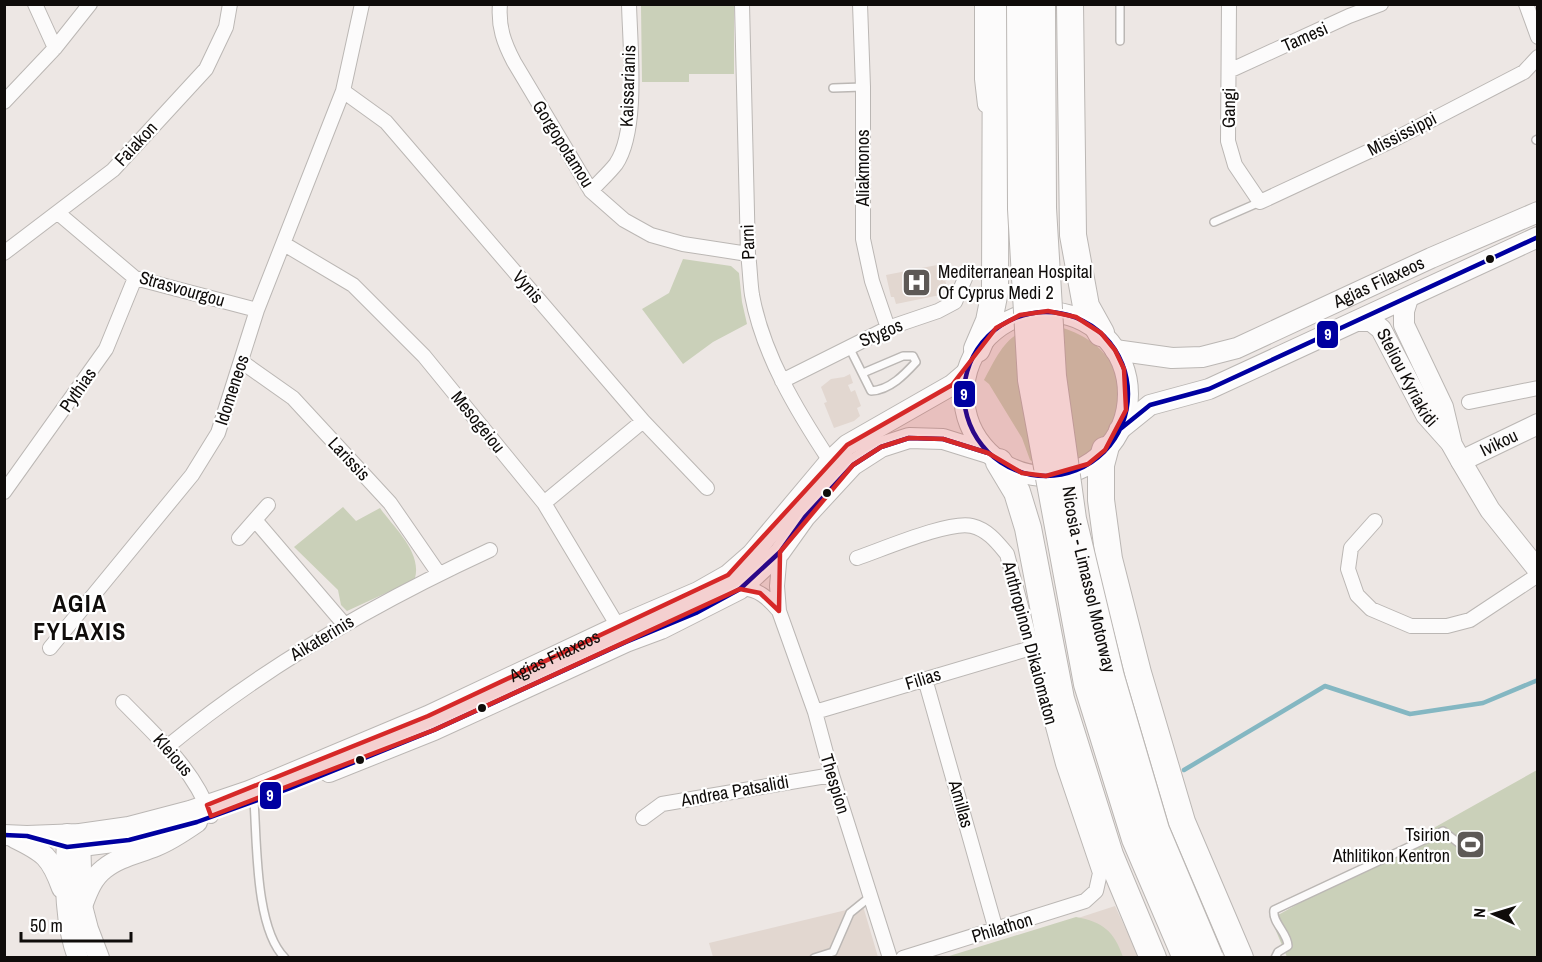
<svg xmlns="http://www.w3.org/2000/svg" width="1542" height="962" font-family="'Archivo Narrow',sans-serif">
<rect width="100%" height="100%" fill="#ede7e4"/>
<path fill="#e2d7d0" d="M942,264L947,289L939,291L940,295L896,304L894,297H891L886,275Z
M850,374L853,383L848,385L851,392L855,390L861,406L857,408L860,416L854,421L834,428L824,403L827,402L821,387L831,379L844,377Z
M863,906L878,957H713L709,943Z
M1115,906L1139,957L955,958Z"/>
<path fill="#cad0b9" d="M641,6H734V74H689V82H642Z
M683,259L731,266L739,273L742,302L747,324L713,342L683,364L642,309L669,293Z
M1060,327C1080,333 1100,344 1111,363C1129,395 1116,431 1090,453C1086,457 1080,462 1075,464C1070,465 1062,464 1057,465C1046,465 1039,465 1030,460L1022,438L989,384L984,380C994,362 1004,337 1026,330C1036,327 1049,328 1060,327Z
M343,507L356,521L380,508C394,528 422,552 415,578L410,582L347,611L341,605L338,590L294,547Z
M1537,770V957H1287L1271,919Z
M1076,917C1103,922 1114,931 1123,957H946Z"/>
<g fill="none" stroke-linecap="round" stroke-linejoin="round">
<path stroke="#84b7c2" stroke-width="4.5" d="M1184,770L1325,686L1410,714L1483,703L1538,680"/>
<defs>
<path id="lane" d="M1120,4V41
M833,88L863,87
M1536,140L1538,139
M1214,222L1260,202
M849,347L871,391C890,390 905,374 916,362L913,356H903L863,373
M254,801C257,841 255,929 285,958
M814,958L833,952L850,913L871,896
M1275,958L1278,952L1288,946C1288,933 1272,923 1274,910L1443,831L1460,844"/>
<path id="street" d="M35,4L55,48
M500,4C498,27 504,43 514,62L591,191L624,220L651,235L683,244L748,254
M742,4L748,254C750,268 750,282 752,295C763,355 797,411 830,461
M860,4L863,87V239L872,281L888,328
M982,4V79L985,105
M1229,4L1228,141L1235,165L1260,202L1391,141L1524,72L1538,57
M1526,4L1538,37
M1229,71L1349,16L1381,4
M343,91L386,122L643,421L707,488
M4,102L55,48L90,4
M591,191C599,182 609,173 616,164C639,130 630,46 629,4
M58,213L135,278L257,310
M284,244L353,285L424,356L544,503L622,633
M4,253L113,170L206,69L226,27L230,4
M242,362L293,398L390,503L439,574
M782,381L888,328L938,311L955,302L966,276
M1469,402L1538,388
M4,492L106,349L135,278
M544,503L643,421
M255,520L344,624
M1375,521L1351,548L1348,569L1357,595L1371,609L1411,626H1447L1470,620L1538,575
M239,538L268,505
M780,552L777,586L779,611L815,712L832,775L890,958
M857,558C881,550 950,520 972,526C988,530 997,542 1007,554L1063,764L1100,873L1096,891L1085,901L903,958
M740,589C757,587 769,599 779,611
M50,648L192,475L218,433L257,310L343,91L362,4
M925,679L996,930
M123,702C158,738 193,768 211,816
M815,712L1031,648
M167,747C265,666 375,603 490,550
M643,818L662,804L832,775"/>
<g id="secondary">
<path d="M1408,298L1404,311V325L1443,407L1452,445L1461,461L1490,510L1538,570"/>
<circle cx="1046" cy="394" r="82"/>
<path id="s1" d="M1358,321H1371L1381,329L1426,415L1451,443"/>
<path id="s2" d="M1115,350L1172,358L1202,357L1237,348L1431,258L1538,212"/>
<path d="M1119,430L1150,405L1209,389L1538,237"/>
<path id="s3" d="M1461,461L1538,424"/>
<path d="M329,772L434,730L626,642L661,629L740,589L780,552L805,517L853,465L881,447L909,438L943,439L988,453"/>
<path d="M67,834C66,878 63,916 78,958"/>
<path d="M80,834L82,906L88,929L99,958"/>
<path id="s4" d="M4,835L27,836L80,834L129,827L190,811L249,791L428,716L619,626L698,592L728,575L752,554L830,461L847,445L952,385L966,373"/>
<path d="M15,838C44,852 51,857 62,888"/>
<path d="M74,847L129,840L154,834"/>
<path d="M82,906C87,893 92,878 104,869C118,857 139,853 156,846C171,840 184,831 197,822"/>
</g>
<path id="highway" d="M1070,4L1073,235L1086,306L1101,333
M977,349L989,321L995,291L996,4
M1105,450L1101,465V500L1109,559L1138,673L1182,822L1240,958
M999,462L1017,492L1028,528L1061,699L1110,855L1153,958"/>
</defs>
<use href="#lane" stroke="#bbb7b4" stroke-width="10"/>
<use href="#street" stroke="#bbb7b4" stroke-width="16"/>
<use href="#secondary" stroke="#bbb7b4" stroke-width="22"/>
<use href="#highway" stroke="#bbb7b4" stroke-width="28"/>
<use href="#lane" stroke="#fcfbfb" stroke-width="7"/>
<use href="#street" stroke="#fcfbfb" stroke-width="14"/>
<use href="#secondary" stroke="#fcfbfb" stroke-width="20"/>
<use href="#highway" stroke="#fcfbfb" stroke-width="26"/>
<defs>
<g id="highway-bridge">
<path d="M1020,4L1021,209L1031,380L1087,684L1135,839L1186,958"/>
<path id="s5" d="M1042,4L1043,208L1053,376L1073,519L1111,677L1156,830L1210,958"/>
</g>
</defs>
<use href="#highway-bridge" stroke="#bbb7b4" stroke-width="28" stroke-linecap="butt"/>
<use href="#highway-bridge" stroke="#fcfbfb" stroke-width="26"/>
<defs>
<path id="bus-1" d="M964 394a82 82 0 1 1 164 0a82 82 0 1 1-164 0Z
M1119,430L1150,405L1209,389L1538,237
M4,835L27,836L67,847L129,840L197,822L288,789L434,730L626,642L696,613L740,589L780,552L805,517L853,465L881,447L909,438L943,439L988,453"/>
</defs>
<use href="#bus-1" stroke="#fff" stroke-width="9"/>
<use href="#bus-1" stroke="#0000a0" stroke-width="4.5"/>
</g>
<path fill="#d62828" fill-opacity="0.2" stroke="#d62828" stroke-width="4.5" stroke-linejoin="round" d="M1048,311L1076,317L1101,333L1115,350L1124,369L1126,410L1105,450L1088,464L1046,476L1022,473L988,453L943,439L909,438L881,447L853,465L780,552L779,611L760,593L740,589L434,730L211,816L207,805L428,716L728,575L847,445L952,385L996,328L1020,315Z"/>
<defs>
<symbol id="hospital-square" viewBox="-11 -11 22 22"><rect x="-9" y="-9" width="18" height="18" rx="4" fill="#5d5956" stroke="#fff"/><path d="M-5-5h3v3.5h4V-5h3V5h-3V1.5h-4V5h-3Z" fill="#fff"/></symbol>
<symbol id="stadium-square" viewBox="-11 -11 22 22"><rect x="-9" y="-9" width="18" height="18" rx="4" fill="#5d5956" stroke="#fff"/><path d="M0-5a6.5 5 0 1 0 0 10a6.5 5 0 1 0 0-10ZM-3.5-1.8h7v3.6h-7Z" fill="#fff"/></symbol>
</defs>
<g fill-rule="evenodd">
<use href="#hospital-square" x="900" y="266" width="33" height="33"/>
<use href="#stadium-square" x="1454" y="828" width="33" height="33"/>
</g>
<g fill="#0f0c0a" stroke="#fff" stroke-width="2">
<circle cx="1490" cy="259" r="5"/>
<circle cx="827" cy="493" r="5"/>
<circle cx="482" cy="708" r="5"/>
<circle cx="360" cy="760" r="5"/>
</g>
<g text-anchor="middle" stroke-width="4.5" stroke-linejoin="round" paint-order="stroke">
<g font-size="18" fill="#0f0c0a" stroke="#fff">
<text transform="translate(1305 37) rotate(-24)" y="6">Tamesi</text>
<text transform="translate(628 86) rotate(-88)" y="6">Kaissarianis</text>
<text transform="translate(1229 108) rotate(-89)" y="6">Gangi</text>
<text transform="translate(1402 134) rotate(-27)" y="6">Mississippi</text>
<text transform="translate(136 144) rotate(-47)" y="6">Faiakon</text>
<text transform="translate(563 144) rotate(58)" y="6">Gorgopotamou</text>
<text transform="translate(863 168) rotate(-90)" y="6">Aliakmonos</text>
<text transform="translate(748 242) rotate(-92)" y="6">Parni</text>
<text dy="6" stroke="none"><textPath href="#s2" startOffset="280">Agias Filaxeos</textPath></text>
<text transform="translate(528 287) rotate(49)" y="6">Vynis</text>
<text transform="translate(182 289) rotate(16)" y="6">Strasvourgou</text>
<text transform="translate(881 333) rotate(-23)" y="6">Stygos</text>
<text dy="6" stroke="none"><textPath href="#s1" startOffset="81">Steliou Kyriakidi</textPath></text>
<text transform="translate(78 390) rotate(-55)" y="6">Pythias</text>
<text transform="translate(232 390) rotate(-72)" y="6">Idomeneos</text>
<text transform="translate(478 422) rotate(51)" y="6">Mesogeiou</text>
<text dy="6" stroke="none"><textPath href="#s3" startOffset="42">Ivikou</textPath></text>
<text transform="translate(349 459) rotate(47)" y="6">Larissis</text>
<text dy="6" stroke="none"><textPath href="#s5" startOffset="579">Nicosia - Limassol Motorway</textPath></text>
<text transform="translate(322 638) rotate(-31)" y="6">Aikaterinis</text>
<text transform="translate(1030 643) rotate(75)" y="6">Anthropinon Dikaiomaton</text>
<text dy="6" stroke="none"><textPath href="#s4" startOffset="585">Agias Filaxeos</textPath></text>
<text transform="translate(923 679) rotate(-17)" y="6">Filias</text>
<text transform="translate(173 755) rotate(49)" y="6">Kleious</text>
<text transform="translate(835 784) rotate(73)" y="6">Thespion</text>
<text transform="translate(735 791) rotate(-10)" y="6">Andrea Patsalidi</text>
<text transform="translate(961 804) rotate(74)" y="6">Amillas</text>
<text transform="translate(1002 928) rotate(-17)" y="6">Philathon</text>
</g>
<g font-size="18" fill="#0f0c0a" stroke="#fff" text-anchor="start">
<text x="938" y="278">Mediterranean Hospital<tspan x="938" dy="21">Of Cyprus Medi 2</tspan></text>
<text x="1450" y="841" text-anchor="end">Tsirion<tspan x="1450" dy="21">Athlitikon Kentron</tspan></text>
</g>
<g font-size="24" font-weight="bold" letter-spacing="1.5" fill="#0f0c0a" stroke="#fff">
<text x="80" y="612">AGIA<tspan x="80" dy="28">FYLAXIS</tspan></text>
</g>
</g>
<g stroke="#fff" stroke-width="2">
<rect x="1316" y="320" width="23" height="29" rx="6" fill="#0000a0"/>
<rect x="953" y="380" width="23" height="28" rx="6" fill="#0000a0"/>
<rect x="259" y="781" width="23" height="29" rx="6" fill="#0000a0"/>
</g>
<g font-size="16" text-anchor="middle" font-weight="bold" fill="#fff">
<text x="1328" y="340">9</text>
<text x="964" y="400">9</text>
<text x="270" y="801">9</text>
</g>
<rect width="1542" height="962" fill="none" stroke="#0f0c0a" stroke-width="12"/>
<g transform="translate(1494 914) rotate(274)" stroke="#ffffff" stroke-width="4.5" paint-order="stroke">
<path d="M0-4.5L10 22L0 15L-10 22Z" fill="#0f0c0a"/>
<text y="-9" font-size="16" font-weight="bold" text-anchor="middle" fill="#0f0c0a">N</text>
</g>
<path d="M21 932v9h110v-9" fill="none" stroke="#0f0c0a" stroke-width="3"/>
<text x="30" y="932" font-size="18" fill="#0f0c0a" stroke="#ffffff" stroke-width="4.5" paint-order="stroke">50 m</text>
</svg>
